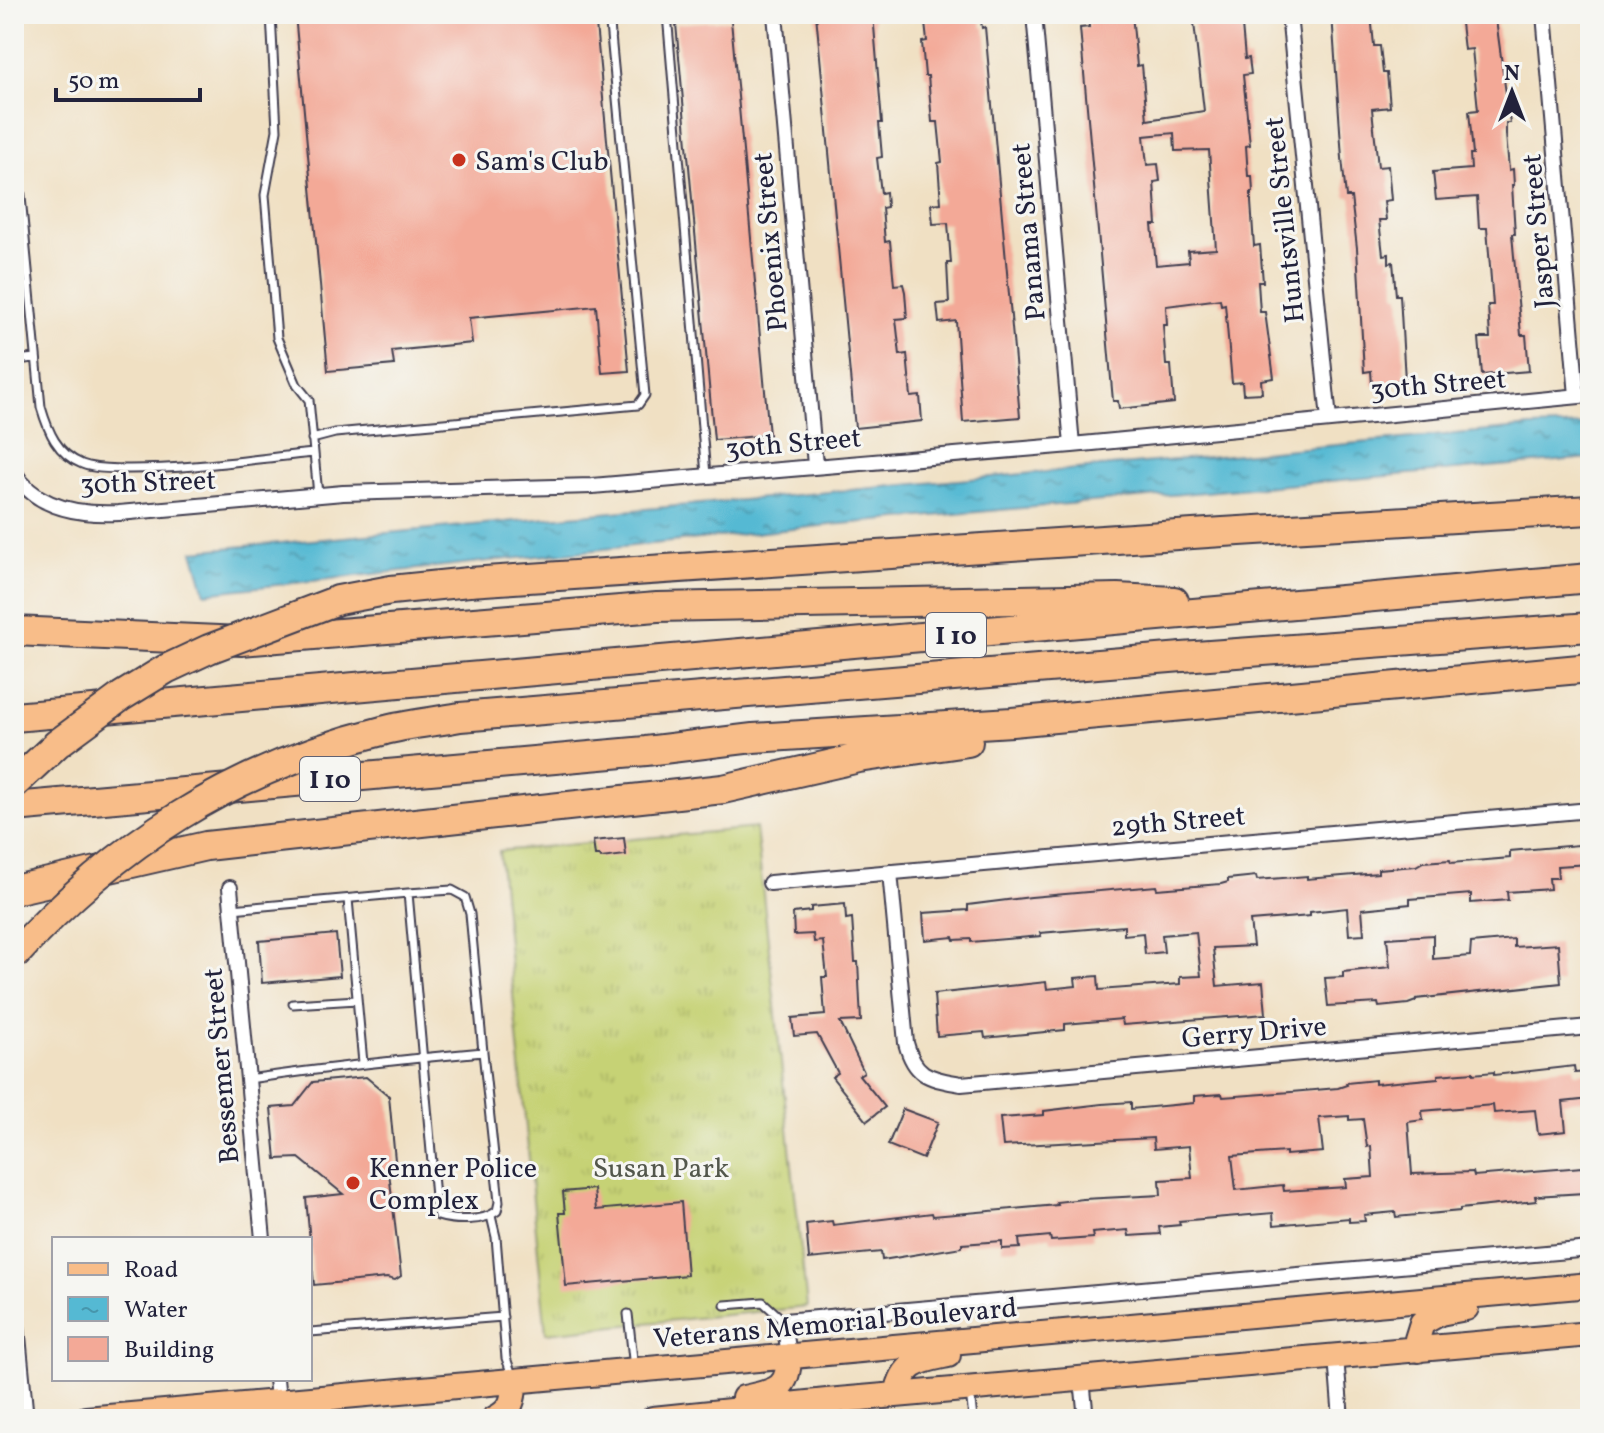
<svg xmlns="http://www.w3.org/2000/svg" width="1604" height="1433" font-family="Vollkorn,serif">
<defs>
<pattern id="grass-tufts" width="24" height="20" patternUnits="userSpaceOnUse" patternTransform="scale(2)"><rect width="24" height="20" fill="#c6d274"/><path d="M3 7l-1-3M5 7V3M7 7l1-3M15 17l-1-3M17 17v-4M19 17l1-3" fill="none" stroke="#aab465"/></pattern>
<pattern id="water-ripples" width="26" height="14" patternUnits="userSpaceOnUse" patternTransform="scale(2)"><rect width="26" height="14" fill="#55b9d3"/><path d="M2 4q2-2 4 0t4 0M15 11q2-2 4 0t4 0" fill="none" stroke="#4696ac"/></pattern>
</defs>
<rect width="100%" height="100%" fill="#f6f6f2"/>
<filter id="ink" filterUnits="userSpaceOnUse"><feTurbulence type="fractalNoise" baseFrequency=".0125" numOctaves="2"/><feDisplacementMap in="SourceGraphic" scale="16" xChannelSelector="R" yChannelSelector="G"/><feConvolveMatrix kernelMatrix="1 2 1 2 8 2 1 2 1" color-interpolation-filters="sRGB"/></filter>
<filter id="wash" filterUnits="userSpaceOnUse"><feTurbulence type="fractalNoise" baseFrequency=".006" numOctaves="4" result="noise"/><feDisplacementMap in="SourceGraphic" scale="32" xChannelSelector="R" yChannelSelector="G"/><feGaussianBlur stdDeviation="1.8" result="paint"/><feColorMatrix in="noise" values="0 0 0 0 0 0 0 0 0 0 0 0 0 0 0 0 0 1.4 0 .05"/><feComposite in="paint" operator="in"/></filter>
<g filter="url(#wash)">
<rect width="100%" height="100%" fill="#f0e0c3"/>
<path fill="url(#grass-tufts)" stroke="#747a58" stroke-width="2" d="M756,828L807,1307L546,1333L499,851Z"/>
<path fill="url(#water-ripples)" stroke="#3c6e87" stroke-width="2" d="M1590,425V458C1337,482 1083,501 830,525C622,546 413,569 205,593L193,551L1531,427Z"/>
<g id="blocks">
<path fill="#f3a997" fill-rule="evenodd" d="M295,14H595L629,371L602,373L596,306L469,318L472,343L392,351L394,365L328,371Z
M816,14H873L882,123H879L882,157L877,158L881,193L886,192L887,207L882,208L885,242L890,241L894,285L903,284L905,292L907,318L896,319L900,355L907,354L911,397L920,396L922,421L855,428Z
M924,14H980L982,28L985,27L1020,417L963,422L956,321L939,323L937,304L949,303L947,263H951L948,223L933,224L931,204L941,203L938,163L942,162L938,122H932L928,76H925L922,42L927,41Z
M1132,14L1137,66L1142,65L1147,120L1204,111L1193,14H1241L1245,59L1249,58L1251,74L1243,75L1250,145L1246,146L1248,176H1252L1253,192H1251V202L1254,246L1260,245L1263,282H1258L1260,312H1265L1274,378L1261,380L1262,393L1243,394L1242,382L1232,383L1225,304L1221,305L1220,299L1166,306L1167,325H1163L1166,365H1171L1174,403L1119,409L1118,401H1113L1080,28L1089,27L1088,18ZM1174,133L1175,151L1209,150L1216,249L1188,251L1189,262L1156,265L1152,225H1157L1154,182L1160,181L1158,164L1147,165L1144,136Z
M1332,14H1371L1374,46H1380L1383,73H1387L1390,107L1372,109L1378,167L1388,166L1391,200L1384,201L1386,220H1379L1383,255L1389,254V263L1393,262L1396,295H1400L1405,380L1395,381V384L1372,385L1371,371L1364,372L1357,248L1351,197H1346L1342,158Z
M731,20L769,435L714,440L676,24Z
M1496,20L1510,123H1506V134L1509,170L1513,169L1514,185H1512L1515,234H1512L1517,290L1521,335H1526L1529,371L1482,375L1479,338H1490L1488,305H1493L1487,228H1479L1477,197L1436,200L1433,172L1471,169L1470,154H1473L1469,111L1478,110L1472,49L1464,50L1461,23Z
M624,838L626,855L601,858L600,856H595L593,841Z
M1590,844V864L1557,866L1558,878H1549L1550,889L1507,892L1508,900L1471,903V894L1410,899V904L1362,909L1364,934L1349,935L1347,908L1310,912V916L1250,921L1253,946L1213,948L1217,986L1263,982L1266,1014L1123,1025L1122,1019L1065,1024V1030L985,1038L984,1032L937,1036L934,994L1046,982L1047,989L1076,986L1075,978L1098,976L1099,990L1180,984V977L1201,976L1196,932L1162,935L1164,952L1145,954L1143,933L1124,935V926L1040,933L1041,936L971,942V939L954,940L953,937L925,940L923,913L968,910V905L1031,897L1156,886L1157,889L1221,884L1228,882V879L1256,876L1257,880L1307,876V879L1378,873V869L1416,866L1423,862L1450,860L1451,863L1510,858V851Z
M845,904L846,919L852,918L855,962H858L861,1021L840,1022L864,1072L859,1075L885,1107L867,1121L832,1077L838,1073L817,1034L794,1036L792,1018L825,1015L822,977H827L823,941L814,942L813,934L794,935L793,913L811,911V907Z
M336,934L340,976L262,983L259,941Z
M1433,935V959L1470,956L1471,943L1514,939V947L1558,944L1561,983L1416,999V1001L1408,1004L1379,1007L1378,1003L1328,1006L1325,978L1343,977V972L1390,967L1387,938Z
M1574,1066L1575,1073L1590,1072V1099L1563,1102L1566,1131L1538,1134L1535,1110L1494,1113L1493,1105L1422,1111L1423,1120L1408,1122L1412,1174L1473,1172L1474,1176L1582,1167L1584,1193L1535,1196L1536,1201L1460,1209V1211L1396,1217L1395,1212L1364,1215L1365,1221L1349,1222V1218L1274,1225L1273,1213L1179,1221L1180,1225L1159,1227L1160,1234L1129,1236L1128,1230L1092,1233L1093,1238L1051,1241L1050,1236L1019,1239L1020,1248L1002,1249V1241L962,1244V1247L882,1260L881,1252L809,1259L806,1224L832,1221L833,1225L932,1213L933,1216L1057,1205L1056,1202L1083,1199L1161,1195L1160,1180L1192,1178L1189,1146L1154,1149L1153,1138L1003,1146L1000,1118L1044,1115V1111L1102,1104L1131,1102V1109L1194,1103V1096L1222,1094L1223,1097L1291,1092L1338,1088L1347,1085L1346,1083L1375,1080V1084L1438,1078V1075L1473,1072V1074L1494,1072V1075ZM1349,1116V1120L1363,1119L1367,1147L1371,1146L1373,1177L1345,1179L1346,1187L1284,1191L1283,1185L1236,1190L1232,1156L1286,1152V1155L1323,1152L1319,1118Z
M366,1077L389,1096L396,1171L389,1172L401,1276L395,1280L387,1278L314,1285L306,1198L343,1194L299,1158L276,1159L271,1108L294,1106L313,1082Z
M903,1109L938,1122L923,1159L888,1145Z
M594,1189L596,1210L681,1202L687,1275L566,1286L559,1213H565L563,1192Z"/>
</g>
</g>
<g filter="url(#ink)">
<use href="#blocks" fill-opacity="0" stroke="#413e4f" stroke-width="2"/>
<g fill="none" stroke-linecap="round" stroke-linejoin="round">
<defs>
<path id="service" d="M271,14L277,130L265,195L277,338L297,385L309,400L318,495
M667,14L706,475
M14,123L41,407C48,431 57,454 82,464C97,470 115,468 130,469C192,469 253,459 313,453
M14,360L36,358
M312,439L335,433L638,405L645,395L609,14
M408,893L452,890L465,897L470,914L483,1052
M348,899L363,1063
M232,909L408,893L436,1208L438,1216C454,1221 484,1222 497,1211L499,1202L483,1052C404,1059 326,1068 248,1079
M293,1004L357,1000
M491,1216L496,1237L506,1358L512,1375
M725,1305L763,1302L784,1321
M628,1314L634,1368
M310,1332L503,1317
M970,1391L973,1419"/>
<path id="minor" d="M775,14L815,465
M1034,14L1072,445
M1289,14L1329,420
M1544,14L1577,396
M14,472C36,509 80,515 119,513L343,493L592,486L1072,445L1590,395
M890,872L906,1043C915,1077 929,1078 961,1084L1590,1027
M770,883L1590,810
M230,888L263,1239
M14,1294L26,1419
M789,1356L784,1321L1590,1249
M1336,1357L1341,1419
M276,1379L280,1419
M1082,1379L1086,1419"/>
<path id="primary" d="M1418,1350L1417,1339L1422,1323L1440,1313L1466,1308
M897,1395C903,1362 919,1361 948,1355
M744,1398C774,1391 789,1391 789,1356
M86,1419L1590,1285
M494,1419C512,1410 514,1400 514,1381
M653,1419L827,1401L1590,1334"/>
<path id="motorway" d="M469,582L1223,532L1590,510
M14,631L241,641L657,607L1117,598L1174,601
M1182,657L1590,627
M14,717L1590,578
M14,807L646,751L753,738L1012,722L1590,668
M14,890L206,846L723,789L859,758L968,742"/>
</defs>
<use href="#service" stroke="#413e4f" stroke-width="11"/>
<use href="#minor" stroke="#413e4f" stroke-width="18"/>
<use href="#primary" stroke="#413e4f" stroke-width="28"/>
<use href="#motorway" stroke="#413e4f" stroke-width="32"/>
<use href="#service" stroke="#fff" stroke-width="7"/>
<use href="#minor" stroke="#fff" stroke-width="14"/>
<use href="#primary" stroke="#f8bd89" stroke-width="24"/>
<use href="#motorway" stroke="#f8bd89" stroke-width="28"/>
<defs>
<path id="motorway-bridge" d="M14,784L57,744L122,696L166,669L209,649L338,600L391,590L469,582
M14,956C116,843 234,768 382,731C407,724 434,722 460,717L1182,657"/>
</defs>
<use href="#motorway-bridge" stroke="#413e4f" stroke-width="32" stroke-linecap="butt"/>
<use href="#motorway-bridge" stroke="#f8bd89" stroke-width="28"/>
</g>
</g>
<g fill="#c8321e" stroke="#f6f6f2" stroke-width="3">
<circle cx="459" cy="160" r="8"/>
<circle cx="353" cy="1183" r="8"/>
</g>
<g text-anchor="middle" stroke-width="6" stroke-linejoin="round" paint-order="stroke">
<g fill="#f6f6f2" stroke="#626272" stroke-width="2">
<rect x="926" y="613" width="60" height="44" rx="6"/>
<rect x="300" y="757" width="60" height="44" rx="6"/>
</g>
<g font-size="26" font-weight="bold" fill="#22223b">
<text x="956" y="644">I 10</text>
<text x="330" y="788">I 10</text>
</g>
<g font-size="28" fill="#22223b" stroke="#f6f6f2" text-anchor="start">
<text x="475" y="170">Sam's Club</text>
<text x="369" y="1177">Kenner Police<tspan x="369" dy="32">Complex</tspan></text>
</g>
<g font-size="28" fill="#22223b" stroke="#f6f6f2">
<text transform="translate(1283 220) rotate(-96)" y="10">Huntsville Street</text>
<text transform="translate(1537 231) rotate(-95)" y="10">Jasper Street</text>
<text transform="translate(1027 232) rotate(-95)" y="10">Panama Street</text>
<text transform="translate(769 242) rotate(-95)" y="10">Phoenix Street</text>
<text transform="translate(1438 383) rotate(-5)" y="10">30th Street</text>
<text transform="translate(793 442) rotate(-5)" y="10">30th Street</text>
<text transform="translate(148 481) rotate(-2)" y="10">30th Street</text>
<text transform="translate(1178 820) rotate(-5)" y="10">29th Street</text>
<text transform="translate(1254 1031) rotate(-5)" y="10">Gerry Drive</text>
<text transform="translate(220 1066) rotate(-95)" y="10">Bessemer Street</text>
<text transform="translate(835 1322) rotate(-5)" y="10">Veterans Memorial Boulevard</text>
</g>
<g font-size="28" fill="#53574c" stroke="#f6f6f2">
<text x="661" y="1177">Susan Park</text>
</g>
</g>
<rect width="1604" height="1433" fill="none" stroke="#f6f6f2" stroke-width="48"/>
<rect x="52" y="1237" width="260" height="144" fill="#f6f6f2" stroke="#a1a1a9" stroke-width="2"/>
<rect x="68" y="1263" width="40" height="12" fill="#f8bd89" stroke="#a1a1a9" stroke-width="2"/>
<text x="124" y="1277" font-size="24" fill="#22223b">Road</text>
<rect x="68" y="1297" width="40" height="24" fill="url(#water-ripples)" stroke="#a1a1a9" stroke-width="2"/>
<text x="124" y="1317" font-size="24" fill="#22223b">Water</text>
<rect x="68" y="1337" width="40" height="24" fill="#f3a997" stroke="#a1a1a9" stroke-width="2"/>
<text x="124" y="1357" font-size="24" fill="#22223b">Building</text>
<g transform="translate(1512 92)" stroke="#f6f6f2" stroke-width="6" paint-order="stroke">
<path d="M0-6L14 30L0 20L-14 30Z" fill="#22223b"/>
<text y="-12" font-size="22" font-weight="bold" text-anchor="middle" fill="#22223b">N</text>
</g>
<path d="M56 88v12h144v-12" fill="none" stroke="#22223b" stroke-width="4"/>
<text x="68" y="88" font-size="24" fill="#22223b" stroke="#f6f6f2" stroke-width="6" paint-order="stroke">50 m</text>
</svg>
